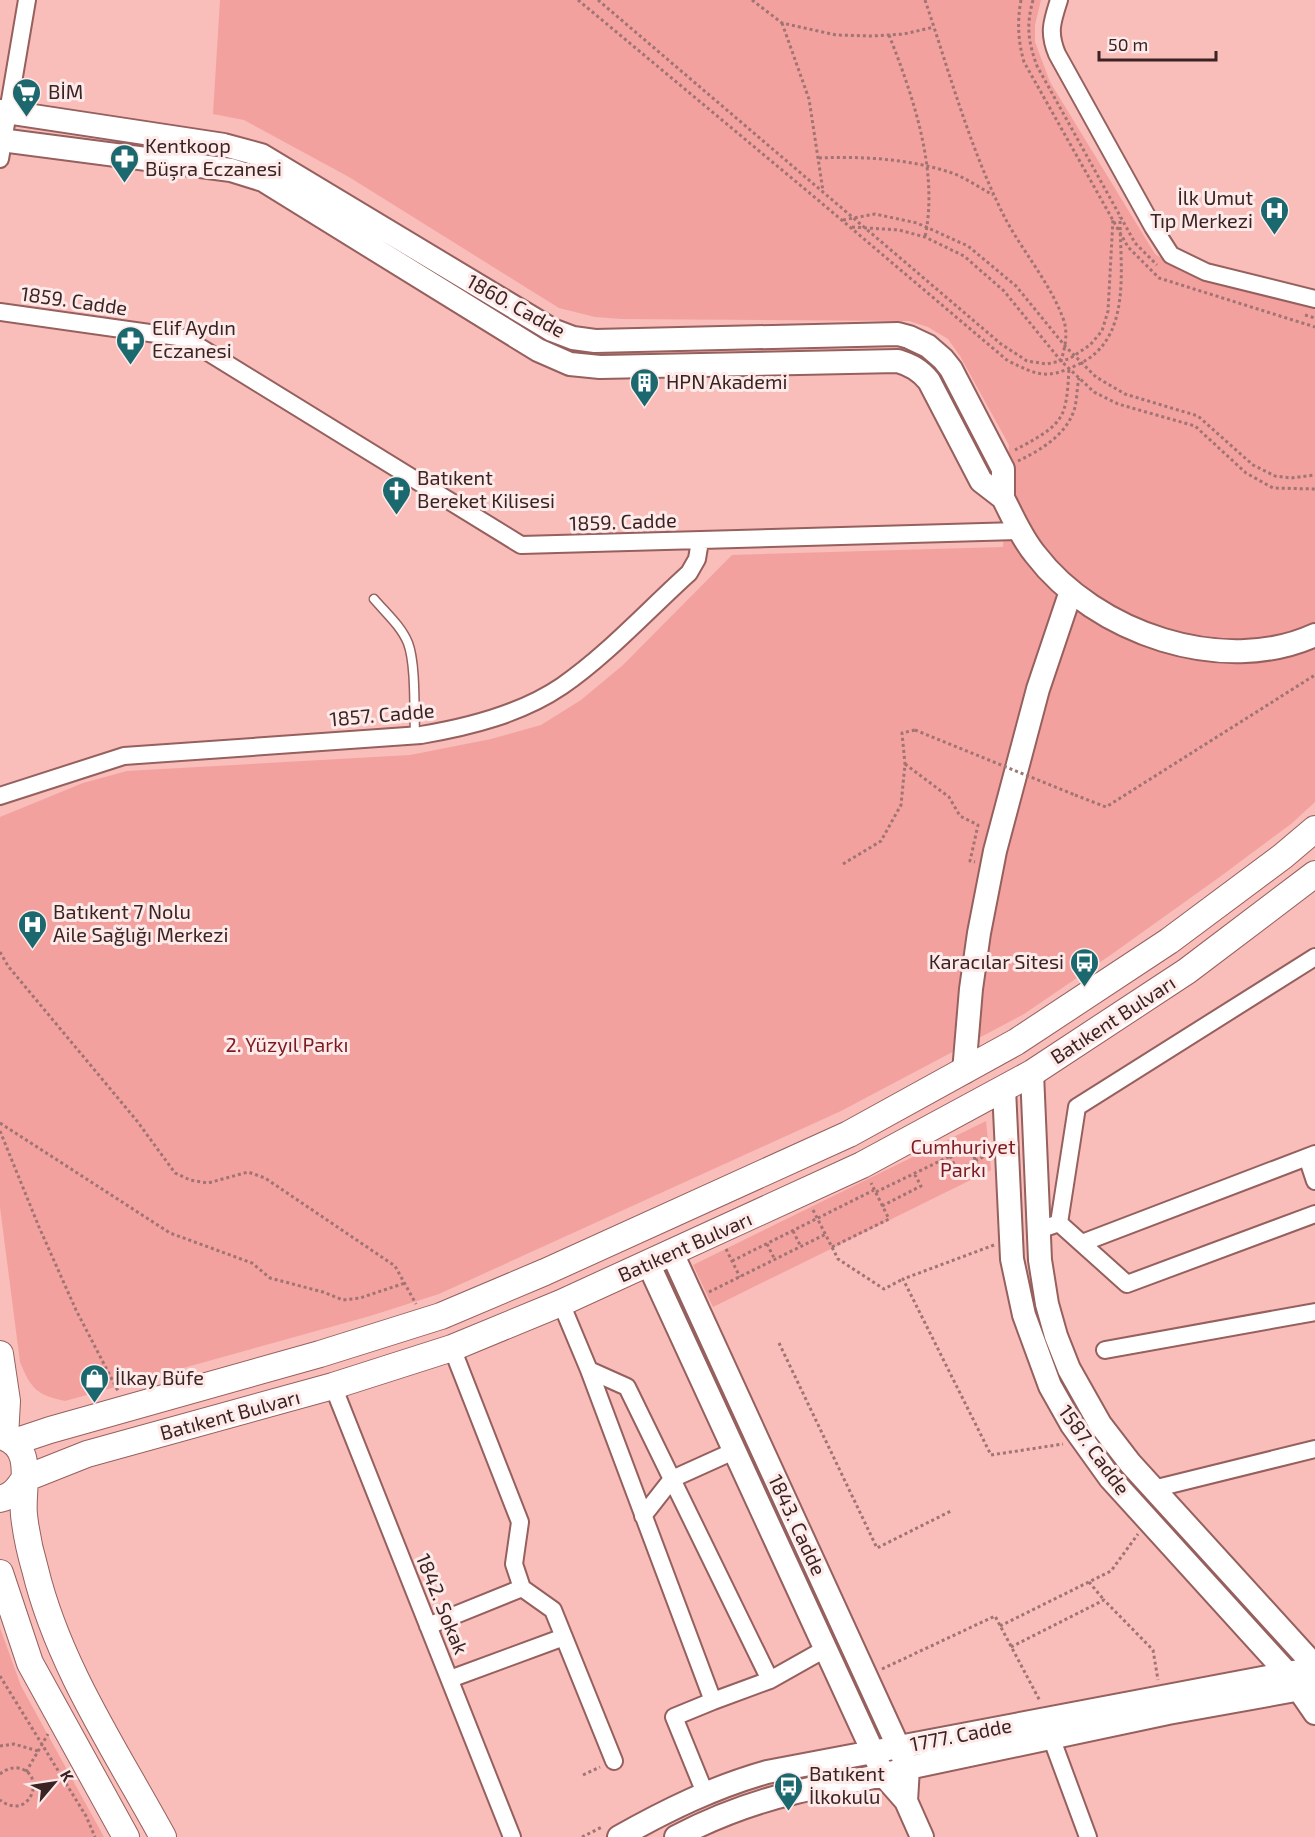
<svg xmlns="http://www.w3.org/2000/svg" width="1315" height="1837" font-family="'Exo 2',sans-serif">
<rect width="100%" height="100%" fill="#f9bdba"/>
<path fill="#f3a19e" d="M220,0H1041L1035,25V42L1050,82L1155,254L1179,270L1203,280L1315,309V802L1291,824L1221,876L1112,954L1024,1014L841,1111L439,1294L370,1316L65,1401C37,1395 31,1389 20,1362L0,1207V817L83,783L127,771L410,755L491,739L541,725L581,700L623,665L732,555L1003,547L1009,445L960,356L948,339L928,327L909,321L622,319L595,317L559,308L349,177L244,120L213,114Z
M986,1121L991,1170L713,1307L693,1265Z
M0,1628L21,1686L104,1837H0Z"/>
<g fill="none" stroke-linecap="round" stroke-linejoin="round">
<defs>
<path id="lane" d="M374,599C386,613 401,626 408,643C416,664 414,711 415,735"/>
<path id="street" d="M1059,0C1052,22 1048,32 1057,54L1153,227L1171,255L1206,272L1315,299
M0,159L27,0
M0,312L185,338L521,545L1019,531
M0,796L124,756L421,735C469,727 521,714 562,686C607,655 648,610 689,573L697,559L700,541
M1307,1157L1315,1181
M1059,1223L1127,1284L1315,1214
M1039,1230L1059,1223L1077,1107L1315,957
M1082,1243L1315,1154
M561,1303L589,1370L713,1701L770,1680L825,1649
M452,1348L520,1522L514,1564L522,1588L553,1610L614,1761
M1105,1350L1315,1312
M589,1370L627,1387L770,1680
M333,1386L512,1837
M1153,1489L1315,1449
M643,1516L672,1479L734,1451
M428,1626L522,1588
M450,1679L564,1637
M1051,1737L1088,1837
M705,1793L674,1717L713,1701"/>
<path id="secondary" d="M0,111L224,145L261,155L552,330L573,338L595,341L898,334L909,337L928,346L943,359L951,369L1003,469V498L981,481L929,381C920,370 911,365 898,361L600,367L570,364L538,350L263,180L231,170L0,140
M1003,498C1013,517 1021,537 1035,554C1095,633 1223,677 1315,635
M964,1072L971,989L979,933L995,851L1038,689L1071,591
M1032,1073L1040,1260L1047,1304L1056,1336L1069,1369L1100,1424L1130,1463L1315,1666
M1004,1089L1012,1259L1024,1315L1050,1386L1072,1425L1110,1478L1288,1674L1315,1713
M648,1263L884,1776L906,1801L908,1768L672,1253
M906,1801L922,1837
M619,1837C667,1810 714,1787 767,1772L1315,1668
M676,1837C714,1817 755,1802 796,1792C834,1783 872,1780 908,1768L1168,1713L1312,1687"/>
<path id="primary" d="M0,1354L7,1401L5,1437
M0,1436C37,1445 21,1488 24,1515C26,1533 30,1552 35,1569C58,1665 116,1751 163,1837
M14,1442L50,1430L320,1354L441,1316L545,1272L849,1134L1016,1042L1169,941L1283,856L1315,829
M0,1499C12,1496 18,1489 24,1479L87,1454L333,1386L452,1348L561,1303L862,1165L1032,1073L1187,971L1315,874
M0,1573L30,1663L126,1837"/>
</defs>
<use href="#lane" stroke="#95605d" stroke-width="11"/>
<use href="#street" stroke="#95605d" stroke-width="20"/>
<use href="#secondary" stroke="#95605d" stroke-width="26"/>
<use href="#primary" stroke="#95605d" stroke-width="28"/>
<path stroke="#9f7472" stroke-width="3" stroke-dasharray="3 3" stroke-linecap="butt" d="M578,0L818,200L1008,361C1038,375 1045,380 1077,365C1133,340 1120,269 1120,217
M598,0L1001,344L1027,361L1047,364L1069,359L1090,345L1102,331L1108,311L1113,219
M752,0L782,23L836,35L872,36L904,34L934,27
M925,0C949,71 968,142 1001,210C1019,248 1050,281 1064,321C1068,335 1065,347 1061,361
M1021,0C1017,22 1018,41 1024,62L1128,247L1159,278L1315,327
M1033,0C1026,26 1028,41 1037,66L1135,243L1157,265
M782,23L809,99L823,191
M889,35C913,96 939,171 925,237
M819,158C862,156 911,159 952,173C966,178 980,188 993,195
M843,220L875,214L917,223L968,246L1016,286L1065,346L1096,377L1125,394L1198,416L1253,465L1275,476L1291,478L1315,475
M852,227L899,230L925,237L964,256L1004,291L1061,361L1094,392L1118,404L1195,426L1246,473L1273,488L1315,489
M1305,315L1315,318
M1015,450C1031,441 1056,430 1063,412C1068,399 1068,382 1069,369
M1018,461C1041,450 1068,434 1075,407C1077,398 1077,387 1079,378
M905,764L949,797L960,816L978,825L970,861L975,862
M1075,795L1106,807L1315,675
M843,864L881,841L901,805L905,764L902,733L915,730
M0,952L8,966L137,1121L175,1173L190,1180L208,1183L248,1172L265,1178L395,1266L416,1304
M0,1123L170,1233L252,1263L270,1278L323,1292L343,1300L360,1298L405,1283
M0,1131L39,1227L76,1310L118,1391
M950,1156L957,1170L989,1154
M876,1192L969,1147L976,1161
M882,1206L921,1186L914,1173
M813,1210L838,1259L884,1289L903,1279
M793,1231L801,1247
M767,1244L775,1260
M994,1245L903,1279L991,1455L1063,1444
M832,1247L889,1219L871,1183
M726,1249L740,1277
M732,1261L874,1190
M709,1292L826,1234
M779,1343L877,1548L951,1511
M1089,1582L1104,1600
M1000,1626L1111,1571L1138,1534
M1011,1647L1104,1600L1153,1650L1158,1680
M882,1669L995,1616L1040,1701
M0,1676L86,1816L95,1837
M0,1746L14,1744L38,1751
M26,1772L48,1734
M0,1774C5,1770 11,1767 18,1768C48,1773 30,1823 0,1800
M583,1775L600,1767
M582,1837L602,1827"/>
<use href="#lane" stroke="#fff" stroke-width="8"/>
<use href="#street" stroke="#fff" stroke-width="16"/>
<use href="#secondary" stroke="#fff" stroke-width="22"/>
<use href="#primary" stroke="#fff" stroke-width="26"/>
<path stroke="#9f7472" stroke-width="3" stroke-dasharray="3 3" stroke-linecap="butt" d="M915,730L1075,795"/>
</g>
<defs>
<symbol id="supermarket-pin" viewBox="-11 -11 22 30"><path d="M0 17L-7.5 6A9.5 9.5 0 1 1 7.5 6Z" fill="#1b686e" stroke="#fdeae9"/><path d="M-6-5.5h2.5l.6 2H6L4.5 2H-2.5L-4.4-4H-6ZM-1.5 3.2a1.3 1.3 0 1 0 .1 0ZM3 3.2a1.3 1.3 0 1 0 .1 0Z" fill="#fff"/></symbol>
<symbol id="pharmacy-pin" viewBox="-11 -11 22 30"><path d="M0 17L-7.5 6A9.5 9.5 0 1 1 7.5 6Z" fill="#1b686e" stroke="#fdeae9"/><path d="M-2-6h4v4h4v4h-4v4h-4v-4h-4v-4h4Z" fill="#fff"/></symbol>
<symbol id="hospital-pin" viewBox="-11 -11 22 30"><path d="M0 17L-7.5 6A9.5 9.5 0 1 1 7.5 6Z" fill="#1b686e" stroke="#fdeae9"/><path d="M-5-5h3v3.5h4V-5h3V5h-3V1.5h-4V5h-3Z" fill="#fff"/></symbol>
<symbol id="building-pin" viewBox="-11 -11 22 30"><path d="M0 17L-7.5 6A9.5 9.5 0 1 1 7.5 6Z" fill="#1b686e" stroke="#fdeae9"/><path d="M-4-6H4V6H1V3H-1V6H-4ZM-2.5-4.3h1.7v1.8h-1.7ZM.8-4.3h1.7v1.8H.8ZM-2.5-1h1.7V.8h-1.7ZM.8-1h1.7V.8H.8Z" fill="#fff"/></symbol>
<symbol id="church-pin" viewBox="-11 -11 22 30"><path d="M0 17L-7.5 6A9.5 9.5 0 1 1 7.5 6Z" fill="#1b686e" stroke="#fdeae9"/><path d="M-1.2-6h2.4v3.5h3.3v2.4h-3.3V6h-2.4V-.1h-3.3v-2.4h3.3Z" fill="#fff"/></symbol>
<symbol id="bus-pin" viewBox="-11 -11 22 30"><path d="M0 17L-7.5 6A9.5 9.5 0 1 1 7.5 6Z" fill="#1b686e" stroke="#fdeae9"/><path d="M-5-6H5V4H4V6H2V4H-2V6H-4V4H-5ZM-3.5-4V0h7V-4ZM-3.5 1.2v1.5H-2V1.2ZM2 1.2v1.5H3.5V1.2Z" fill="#fff"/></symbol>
<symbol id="shop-pin" viewBox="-11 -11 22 30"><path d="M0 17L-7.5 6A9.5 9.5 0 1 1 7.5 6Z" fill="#1b686e" stroke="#fdeae9"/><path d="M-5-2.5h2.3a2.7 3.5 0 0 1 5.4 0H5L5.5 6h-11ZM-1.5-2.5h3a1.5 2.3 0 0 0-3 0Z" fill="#fff"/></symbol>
</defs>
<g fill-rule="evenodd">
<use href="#supermarket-pin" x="10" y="76" width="33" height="45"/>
<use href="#pharmacy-pin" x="108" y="142" width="33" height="45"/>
<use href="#hospital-pin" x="1258" y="194" width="33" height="45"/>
<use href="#pharmacy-pin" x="114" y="324" width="33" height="45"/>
<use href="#building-pin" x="628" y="366" width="33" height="45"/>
<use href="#church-pin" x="380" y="474" width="33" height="45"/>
<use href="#hospital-pin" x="16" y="908" width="33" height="45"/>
<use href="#bus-pin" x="1068" y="946" width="33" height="45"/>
<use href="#shop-pin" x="78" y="1362" width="33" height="45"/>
<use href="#bus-pin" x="772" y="1770" width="33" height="45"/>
</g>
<g text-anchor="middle" stroke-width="6" stroke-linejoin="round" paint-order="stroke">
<g font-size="20" fill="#3a2322" stroke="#fdeae9" text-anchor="start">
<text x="48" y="99">BİM</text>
<text x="145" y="153">Kentkoop<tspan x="145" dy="23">Büşra Eczanesi</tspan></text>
<text x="1253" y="205" text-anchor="end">İlk Umut<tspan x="1253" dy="23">Tıp Merkezi</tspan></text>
<text x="152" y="335">Elif Aydın<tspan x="152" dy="23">Eczanesi</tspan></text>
<text x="666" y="389">HPN Akademi</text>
<text x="417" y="485">Batıkent<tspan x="417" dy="23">Bereket Kilisesi</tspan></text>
<text x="53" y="919">Batıkent 7 Nolu<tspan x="53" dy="23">Aile Sağlığı Merkezi</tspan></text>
<text x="1064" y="969" text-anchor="end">Karacılar Sitesi</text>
<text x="115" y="1385">İlkay Büfe</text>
<text x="809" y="1781">Batıkent<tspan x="809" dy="23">İlkokulu</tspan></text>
</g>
<g font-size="20" fill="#3a2322" stroke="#fdeae9">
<text transform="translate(74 301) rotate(8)" y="7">1859. Cadde</text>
<text transform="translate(516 306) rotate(29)" y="7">1860. Cadde</text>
<text transform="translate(623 522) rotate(-2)" y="7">1859. Cadde</text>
<text transform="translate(382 715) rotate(-5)" y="7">1857. Cadde</text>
<text transform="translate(1113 1020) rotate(-33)" y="7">Batıkent Bulvarı</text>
<text transform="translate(685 1247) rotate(-24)" y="7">Batıkent Bulvarı</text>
<text transform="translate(230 1415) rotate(-15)" y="7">Batıkent Bulvarı</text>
<text transform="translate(1094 1450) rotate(54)" y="7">1587. Cadde</text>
<text transform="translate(797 1525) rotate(65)" y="7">1843. Cadde</text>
<text transform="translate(442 1604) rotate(68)" y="7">1842. Sokak</text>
<text transform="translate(961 1735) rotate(-11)" y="7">1777. Cadde</text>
</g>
<g font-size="20" fill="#7c1a21" stroke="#fdeae9">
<text x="287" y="1052">2. Yüzyıl Parkı</text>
<text x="963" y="1154">Cumhuriyet<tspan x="963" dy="23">Parkı</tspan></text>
</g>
</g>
<g transform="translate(54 1783) rotate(61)" stroke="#fdeae9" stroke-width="4.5" paint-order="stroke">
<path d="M0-4.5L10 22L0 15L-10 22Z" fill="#3a2322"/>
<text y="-9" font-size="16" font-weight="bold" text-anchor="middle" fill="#3a2322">K</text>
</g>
<path d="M1099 51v9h117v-9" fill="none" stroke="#3a2322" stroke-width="3"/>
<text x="1108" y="51" font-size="18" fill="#3a2322" stroke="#fdeae9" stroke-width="4.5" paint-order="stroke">50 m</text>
</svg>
